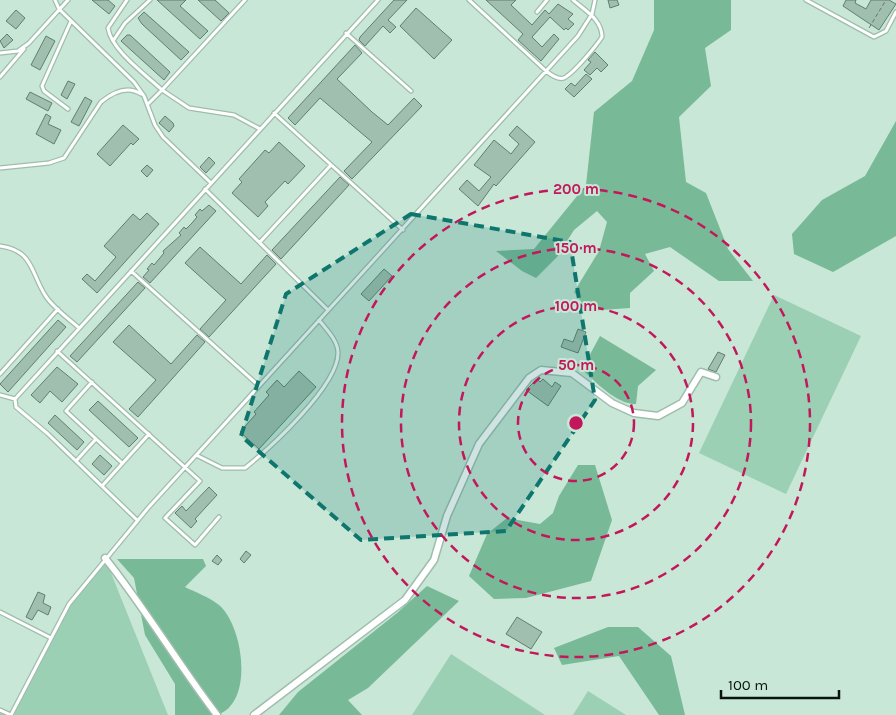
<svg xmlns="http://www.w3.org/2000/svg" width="896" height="715" font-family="Karla,sans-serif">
<rect width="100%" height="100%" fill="#c8e7d6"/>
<path fill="#9bd0b4" d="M774,295L861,336L786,494L699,453Z
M105,558L168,715H0V710L11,715L69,604Z
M451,654L545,715H412Z
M588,691L626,715H573Z"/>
<path fill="#78b998" d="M654,0H731V30L705,48L711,86L679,117L686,182L706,193L728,249L753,281H719L670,247L645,254L654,271L630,293V308L588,311L574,292L599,251L607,222L597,211L574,230L557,257L536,278L522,271L496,251L534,249L586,185L594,112L632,81L654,30Z
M896,121V236L833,272L794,254L792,234L822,200L865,176Z
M600,336L656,370L638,386L636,404C618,405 595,382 582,369Z
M578,465H595L612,520L591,581L526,598L494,599L469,576L487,534L507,518L540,524L553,513L559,496Z
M117,559H203L206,566L185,587C195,592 209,597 219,605C243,625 255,703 217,715C205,715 187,715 175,715V684L145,635L134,578Z
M427,586L459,601L368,688L348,700L362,715H279L298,692L397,613Z
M608,627H638L671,656L685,715H659L619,656L562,665L554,648Z"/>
<path fill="#a1bfae" stroke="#617e6e" d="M92,0H108L115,6L109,14Z
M157,0H186L180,6L208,31L200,39Z
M198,0H215L229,13L221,21Z
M394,0H407L388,20L396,27L390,33L383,26L365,46L359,40L360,37Z
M486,0H516L511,5L532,25L545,10L549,14L558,4L573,14L568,19L574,24L568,30L566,28L564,30L550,17L532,37L542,47L554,34L559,39L541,61L518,40L523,34Z
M608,0H617L619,5L610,8Z
M846,0H856L855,3L866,9L871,0H889L896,4L879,30L843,6Z
M416,8L452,40L434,59L400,26Z
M16,10L25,18L16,29L6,21Z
M144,12L189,52L181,60L142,24L138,18Z
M7,34L13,40L4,48L0,41Z
M127,35H130L170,72L164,80L121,41Z
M46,36L55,41L40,70L31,65Z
M355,45L362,53L337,79L372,112L388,125L414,98L422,106L352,179L344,171L372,142L320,98L295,125L288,118Z
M595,52L608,65L601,72L597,68L590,75L584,70L591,62L588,60Z
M586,74L592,79L574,97L565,89L571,83L575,86Z
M68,81L75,84L67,99L61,95Z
M30,92L52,103L48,111L26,99Z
M85,97L92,101L79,126L71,122Z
M46,114L51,117L48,124L61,130L54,144L36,134Z
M165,116L173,123L174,126L169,132L159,123Z
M123,125L139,139L133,145L131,143L110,166L97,154Z
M517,126L535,142L496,186L494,184L478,206L459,189L467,180L479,191L491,177L474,165L494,140L511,154L519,144L509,135Z
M279,142L305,166L288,184L285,181L265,202L268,206L258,217L232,193L242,182L239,179L265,150L269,153Z
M209,157L215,163L206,173L200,167Z
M147,165L153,170L147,177L141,171Z
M340,177L349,185L281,259L272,250Z
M209,205L216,211L150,283L143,277L149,270L147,269L152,263L154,265L164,253L163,251L181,235L179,233L184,227L186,229L192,223L197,217L195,215L200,209L202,211Z
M147,213L159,224L97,293L82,279L87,274L95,281L116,257L104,246L133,214L140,220Z
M200,247L241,284L267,255L276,264L209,337L200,329L226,300L185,263Z
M384,269L392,276L369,301L361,294Z
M138,282L145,288L77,362L70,356Z
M58,320L66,327L8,392L0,384Z
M129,325L171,364L197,335L205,342L138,417L129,409L156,380L113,342Z
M578,329L586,332L578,353L561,347L564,339L573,342Z
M718,352L725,355L716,372L708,369Z
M57,367L78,384L62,402L50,391L40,403L31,395Z
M299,371L316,387L259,449L240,432L256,414L254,412L269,395L266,392L277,380L284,387Z
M537,379L540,382L543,379L552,387L555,382L561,386L548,406L526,390Z
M98,401L138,438L129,447L89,410Z
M55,415L84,442L77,450L48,423Z
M100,455L112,466L104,475L92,464Z
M209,487L217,495L195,519L197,521L191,528L175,513L182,506L186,511Z
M246,551L251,555L244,563L240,559Z
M217,555L222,560L218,565L212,561Z
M38,592L45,595L43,603L51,607L48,615L38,610L32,620L26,617Z
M517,617L542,632L531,649L506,634Z"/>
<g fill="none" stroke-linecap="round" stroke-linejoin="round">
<defs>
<path id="lane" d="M55,0L59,9L134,82L144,96L155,125L163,137L211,183
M127,0L108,28C111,50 146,75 162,90L245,0
M469,0L546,71C551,75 558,80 564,78C574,73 596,46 602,37C602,19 584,10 573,0
M806,0L874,37L886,31L896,12
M537,12L547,0
M346,33L411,91
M113,41L125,23L150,0
M0,53L18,51L29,43L68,0
M0,77L24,49
M148,104L162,90L189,108L234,115L260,129
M68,109L44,91L42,86L71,21
M274,113L403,230
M0,168L49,163L64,158L101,102C113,92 127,85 141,94
M205,189L328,310
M260,242L331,165
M0,246C33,250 31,273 45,295C52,307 68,318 79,328
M131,271L259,386
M57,351L200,481L165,518L195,545L219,517
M0,374L58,309
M92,382L66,411L122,463
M0,395L15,399
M196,455L222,468H245C270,448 338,386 338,353C338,341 327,330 319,320
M76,461L96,439
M102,486L149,434
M137,520L48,434L16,407L15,399L378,0
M0,612L51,638
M0,710L11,715
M11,715L69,604L148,508L578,36L592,14L595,0"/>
<path id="street" d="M105,558C145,608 178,664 217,715
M254,715L405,600L434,560L447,516L479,444L529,378L541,370L572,373L612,403L634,413L658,416L682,403L701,372L716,377"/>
</defs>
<use href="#lane" stroke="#9fbdac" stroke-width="5.5"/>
<use href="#street" stroke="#9fbdac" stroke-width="9"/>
<path stroke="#65796e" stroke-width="1" stroke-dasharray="4 2.5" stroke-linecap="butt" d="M869,28L886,0"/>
<use href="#lane" stroke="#fff" stroke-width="3"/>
<use href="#street" stroke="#fff" stroke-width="6"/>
</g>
<path fill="#0f766e" fill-opacity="0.2" stroke="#0f766e" stroke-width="4" stroke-dasharray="10 6" stroke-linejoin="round" d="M411,214L570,242L595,400L506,531L361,540L241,436L286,294Z"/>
<g fill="none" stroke="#c2185b" stroke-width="2.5" stroke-dasharray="9 6">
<circle cx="576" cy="423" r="58"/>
<circle cx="576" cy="423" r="117"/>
<circle cx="576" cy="423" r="175"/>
<circle cx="576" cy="423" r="234"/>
</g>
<circle cx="576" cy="423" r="8" fill="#c2185b" stroke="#c8e7d6" stroke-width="2.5"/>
<g font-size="15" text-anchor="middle" font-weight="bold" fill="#c2185b" stroke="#c8e7d6" stroke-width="4" stroke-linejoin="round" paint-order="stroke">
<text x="576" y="194">200 m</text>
<text x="576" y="253">150 m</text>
<text x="576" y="311">100 m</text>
<text x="576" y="370">50 m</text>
</g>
<path d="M721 690v8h118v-8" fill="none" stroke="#09140e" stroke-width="2.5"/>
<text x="728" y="690" font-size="15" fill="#09140e" stroke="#c8e7d6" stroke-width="4" paint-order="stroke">100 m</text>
</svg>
